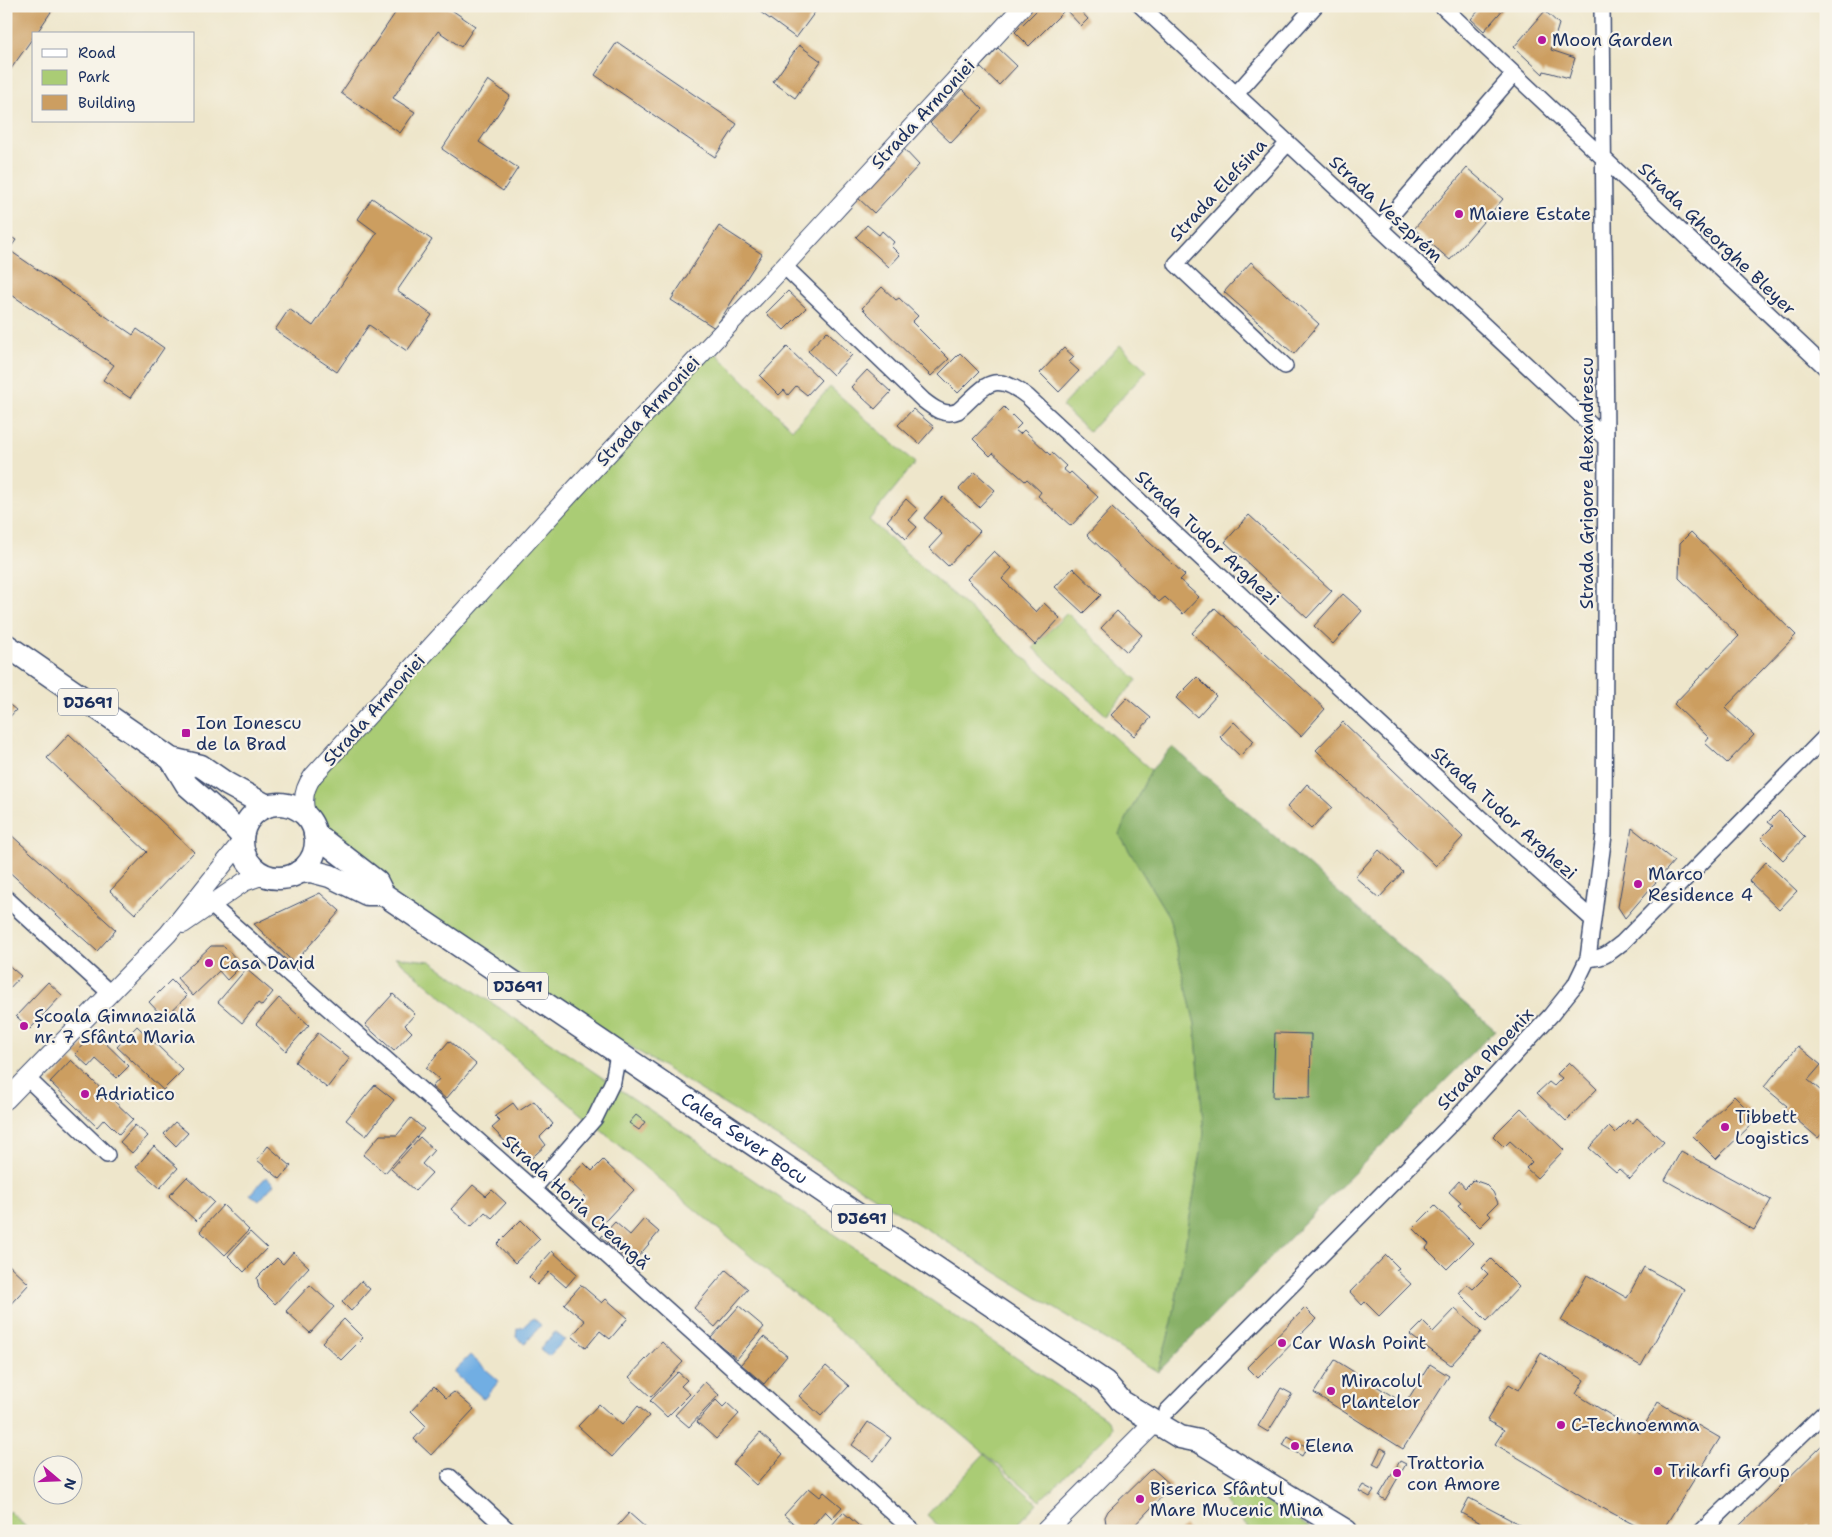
<svg xmlns="http://www.w3.org/2000/svg" width="1832" height="1537" font-family="'Shantell Sans',sans-serif">
<rect width="100%" height="100%" fill="#f7f3e8"/>
<filter id="ink" filterUnits="userSpaceOnUse"><feTurbulence type="fractalNoise" baseFrequency=".02" numOctaves="2"/><feDisplacementMap in="SourceGraphic" scale="10" xChannelSelector="R" yChannelSelector="G"/><feConvolveMatrix kernelMatrix="1 2 1 2 8 2 1 2 1" color-interpolation-filters="sRGB"/></filter>
<filter id="wash" filterUnits="userSpaceOnUse"><feTurbulence type="fractalNoise" baseFrequency=".0096" numOctaves="4" result="noise"/><feDisplacementMap in="SourceGraphic" scale="20" xChannelSelector="R" yChannelSelector="G"/><feGaussianBlur stdDeviation="1.12" result="paint"/><feColorMatrix in="noise" values="0 0 0 0 0 0 0 0 0 0 0 0 0 0 0 0 0 1.4 0 .05"/><feComposite in="paint" operator="in"/></filter>
<g filter="url(#wash)">
<rect width="100%" height="100%" fill="#eee6cb"/>
<path fill="#aacc75" stroke="#627e6a" d="M1120,345L1147,371L1089,432L1062,406Z
M709,346L792,429L830,387L915,463L869,520L1151,770L1119,834L1169,917L1195,1024L1204,1134L1172,1323L1158,1372L383,894L315,848L305,790Z
M1067,613L1137,680L1106,715L1033,648Z
M395,957L430,961L1108,1420L1112,1426L1109,1434L1040,1500Z
M984,1454L1037,1503L1012,1531H944L927,1515Z
M1218,1495L1267,1501L1315,1531H1251Z
M9,1511L30,1531H6V1515Z"/>
<path fill="#87b066" stroke="#517062" d="M1173,747L1495,1030L1158,1372L1172,1323L1204,1134L1195,1024L1169,917L1119,834L1151,770Z"/>
<path fill="#71aee3" stroke="#466ea0" d="M266,1177L274,1184L259,1201L250,1194Z
M533,1318L541,1325L525,1344L516,1337L517,1329L523,1327Z
M555,1332L565,1340L549,1356L540,1349Z
M470,1355L499,1381L484,1399L453,1372Z"/>
<g id="blocks">
<path fill="#cc9e61" d="M8,6H55L36,34H34V36L6,76Z
M400,6H446L475,26L461,47L438,31L393,98L415,112L400,133L341,93Z
M752,6H796L801,10L803,6L818,8L796,38Z
M1041,6H1059L1064,11L1029,46L1015,32Z
M1070,6H1076L1088,19L1081,26L1066,10Z
M1483,6H1506L1484,31L1471,19Z
M1545,11L1559,24L1551,50L1575,58L1569,78L1544,71L1543,74L1514,47Z
M617,42L737,124L715,157L595,75Z
M799,45L821,61L795,98L773,82Z
M998,48L1017,66L999,85L980,67Z
M488,80L510,96L479,142L518,168L503,191L442,149Z
M962,89L983,109L951,143L930,123Z
M903,148L919,165L874,213L857,197Z
M1467,168L1503,199L1450,260L1414,229Z
M372,198L432,240L397,291L432,315L407,351L369,325L337,372L275,330L289,309L313,326L377,233L358,219Z
M867,225L879,235L882,231L894,242L891,246L900,255L889,267L856,237Z
M719,226L762,254L715,328L671,300Z
M6,234L16,240L9,250L133,335L137,329L164,348L130,398L103,380L114,365L6,291Z
M1251,262L1319,324L1294,354L1224,292Z
M882,287L896,300L899,298L918,316L912,322L949,359L931,376L862,308Z
M788,291L806,308L784,330L766,313Z
M827,331L852,355L833,375L808,351Z
M787,347L821,380L807,395L796,386L788,395L784,390L779,395L760,376Z
M1064,348L1074,357L1069,362L1079,371L1059,392L1040,373Z
M960,353L979,372L958,393L939,374Z
M867,370L891,392L875,409L851,387Z
M1004,407L1021,424L1015,430L1020,434L1024,430L1050,455L1052,453L1066,466L1063,469L1069,474L1071,472L1098,497L1071,526L1038,496L1041,492L1027,479L1025,481L993,453L990,456L973,439Z
M913,409L934,427L919,444L898,425Z
M975,472L995,490L979,507L959,489Z
M943,497L980,531L948,566L929,548L942,534L924,518Z
M906,499L918,510L909,520L917,527L906,539L887,521Z
M1112,508L1185,575L1180,580L1199,597L1183,614L1165,597L1159,602L1087,535Z
M1249,515L1332,591L1307,618L1225,542Z
M1691,532L1796,635L1725,708L1754,735L1727,763L1705,743L1709,738L1674,704L1739,636L1679,578L1680,543Z
M994,551L1012,568L1002,579L1036,612L1044,603L1060,618L1035,645L967,579Z
M1073,568L1101,595L1083,613L1055,587Z
M1343,594L1362,611L1333,644L1314,626Z
M1215,608L1325,709L1301,736L1192,633Z
M1117,611L1142,635L1127,652L1101,628Z
M1197,677L1216,696L1197,717L1176,698Z
M1127,698L1151,718L1134,736L1111,715Z
M6,702L16,710L6,721Z
M1234,722L1254,741L1240,756L1220,737Z
M1343,722L1463,837L1436,866L1316,750Z
M69,734L194,852L135,914L110,891L147,852L47,758Z
M1307,784L1332,807L1311,829L1287,807Z
M1779,811L1805,837L1783,860L1761,838L1773,826L1768,822Z
M1632,828L1674,861L1625,918L1618,907Z
M9,833L116,930L97,951L6,869V836Z
M1379,850L1403,872L1379,898L1355,877Z
M1766,862L1797,891L1779,910L1749,881Z
M320,893L340,911L294,963L254,924Z
M211,946H224L242,965L227,980L219,971L193,996L177,978Z
M6,963L21,976L6,992Z
M246,969L273,992L262,1006L258,1003L242,1023L218,1002Z
M171,980L187,996L164,1018L149,1002Z
M48,982L62,995L30,1029L16,1016Z
M393,994L415,1014L405,1025L412,1032L394,1051L365,1025Z
M279,998L309,1025L286,1051L256,1024Z
M137,1026L183,1070L163,1090L117,1047Z
M95,1033L129,1066L117,1078L96,1059L89,1067L75,1054Z
M318,1033L350,1058L327,1088L295,1062Z
M1275,1033L1311,1034L1310,1098L1273,1097Z
M449,1041L476,1064L446,1099L432,1087L439,1079L426,1068Z
M1798,1046L1821,1065L1808,1080L1826,1095V1129L1818,1138L1784,1109L1787,1106L1764,1087Z
M71,1060L133,1119L119,1134L104,1119L97,1127L50,1082Z
M1569,1062L1597,1089L1566,1121L1537,1093L1549,1082L1554,1086L1562,1078L1557,1074Z
M375,1085L394,1100L366,1136L346,1120Z
M1734,1096L1757,1119L1716,1159L1693,1136Z
M534,1101L553,1124L540,1137L546,1145L526,1163L492,1128L500,1121L495,1116L513,1103L519,1111Z
M1521,1108L1564,1150L1537,1178L1526,1168L1532,1162L1521,1151L1510,1141L1504,1147L1493,1136Z
M636,1115L645,1122L639,1130L629,1123Z
M411,1118L424,1129L385,1173L363,1155L380,1135H397Z
M1637,1118L1664,1142L1630,1179L1619,1169L1616,1172L1589,1148L1609,1127L1615,1133L1628,1120L1632,1124Z
M175,1122L188,1133L176,1146L164,1134Z
M135,1125L148,1136L132,1153L120,1142Z
M420,1137L434,1150L422,1164L432,1173L415,1191L391,1169Z
M154,1146L178,1168L160,1188L136,1167Z
M268,1146L291,1166L280,1179L257,1160Z
M1681,1151L1771,1200L1754,1230L1665,1180Z
M603,1160L634,1190L595,1232L572,1211L586,1197L568,1180L584,1163L592,1171Z
M187,1177L214,1202L196,1221L169,1196Z
M1473,1180L1485,1184L1493,1192L1498,1203L1488,1213L1491,1216L1480,1227L1458,1205L1461,1203L1449,1192L1459,1181L1465,1188Z
M473,1185L486,1196L492,1190L506,1203L492,1218L485,1212L471,1227L451,1209Z
M223,1205L249,1230L225,1255L200,1231Z
M1435,1206L1473,1243L1447,1269L1426,1248L1429,1244L1413,1228Z
M644,1219L659,1232L632,1264L601,1237L615,1222L630,1235Z
M521,1220L540,1239L515,1263L497,1244Z
M250,1232L267,1248L244,1272L228,1256Z
M552,1251L577,1274L566,1287L549,1272L537,1285L529,1277Z
M293,1252L309,1267L275,1304L259,1288L257,1278L277,1258L283,1264Z
M1386,1255L1399,1268L1396,1270L1411,1284L1379,1316L1365,1302L1362,1305L1350,1292Z
M1491,1259L1519,1287L1487,1321L1459,1293L1467,1284L1473,1289L1488,1274L1482,1268Z
M6,1262L29,1284L6,1309Z
M1644,1267L1684,1289L1641,1366L1561,1321L1587,1275L1627,1298Z
M726,1270L748,1289L715,1327L694,1308Z
M361,1281L370,1289L351,1311L342,1302Z
M310,1285L334,1307L310,1333L286,1311Z
M581,1285L602,1303L606,1299L628,1318L610,1339L600,1331L586,1348L572,1336L585,1321L564,1304Z
M739,1306L764,1327L737,1359L711,1338Z
M1305,1308L1316,1319L1258,1378L1247,1367Z
M1455,1309L1481,1332L1451,1365L1410,1335L1423,1322L1433,1332Z
M344,1319L363,1338L341,1360L322,1342Z
M764,1337L787,1356L764,1384L741,1364Z
M662,1342L683,1362L651,1397L629,1377Z
M1541,1353L1584,1380L1576,1394L1640,1433L1658,1402L1720,1438L1662,1531H1646L1597,1505L1495,1444L1504,1430L1487,1420L1509,1384L1519,1390Z
M1335,1360L1405,1404L1430,1364L1449,1376L1403,1449L1314,1393Z
M826,1366L849,1386L821,1416L799,1396Z
M678,1372L687,1380L681,1386L690,1394L667,1417L650,1401Z
M705,1382L719,1395L689,1427L675,1415Z
M434,1386L446,1398L454,1392L474,1409L431,1455L414,1439L426,1426L411,1411Z
M1281,1388L1292,1394L1268,1432L1258,1426Z
M716,1400L723,1407L727,1403L739,1414L716,1439L697,1422Z
M599,1404L622,1425L638,1406L649,1416L612,1457L578,1426Z
M868,1422L891,1438L874,1461L852,1445Z
M760,1433L783,1454L756,1485L733,1464Z
M1288,1436L1307,1447L1302,1456L1283,1445Z
M1824,1443L1826,1445V1531H1814L1808,1525L1802,1531H1738L1736,1529Z
M1381,1448L1387,1451L1379,1467L1373,1464Z
M1400,1461L1406,1464L1385,1500L1379,1496Z
M1152,1468L1172,1486L1129,1531H1110L1106,1524L1105,1517L1108,1511Z
M1363,1485L1374,1491L1370,1497L1359,1491Z
M809,1488L820,1497L824,1492L842,1507L832,1518L825,1511L808,1531H802L784,1515Z
M1469,1498L1532,1531H1495L1461,1513Z
M843,1512L865,1531H827Z
M629,1513L646,1528L644,1531H613Z
M1184,1526L1189,1531H1179Z"/>
</g>
</g>
<g filter="url(#ink)">
<use href="#blocks" fill-opacity="0" stroke="#3b4a6e" stroke-width="1"/>
<g fill="none" stroke-linecap="round" stroke-linejoin="round">
<defs>
<path id="minor" d="M1141,6L1606,439
M1442,6L1826,368
M1236,94L1315,6
M1380,228L1514,74
M784,266L923,400C933,408 945,417 958,411C985,388 991,368 1028,397L1490,827L1593,920
M1285,366L1176,264L1288,143
M6,898L110,993
M211,905L533,1189L913,1531
M1588,958C1603,960 1611,951 1622,943L1826,736
M27,1078L107,1155
M533,1189L595,1118L613,1081L618,1054
M1167,1411L1452,1123L1551,1015L1575,985L1588,958L1604,835L1606,439L1602,6
M450,1477L509,1531
M1702,1531L1826,1411"/>
<path id="tertiary" d="M310,822C301,806 302,791 313,776L576,488L784,266L1023,6
M183,924L244,882L258,877H271
M6,1100L168,934L242,841"/>
<path id="secondary" d="M1046,1531L1155,1422"/>
<g id="primary">
<path d="M6,645L171,759L201,766L227,784L267,806"/>
<path d="M171,759L187,785L227,820L242,836"/>
<circle cx="279" cy="841" r="37"/>
<path id="s1" d="M315,834L377,882L383,894L1105,1382L1122,1402L1180,1437L1199,1441L1346,1531"/>
<path d="M299,872L311,871L330,876L367,894H383"/>
</g>
</defs>
<use href="#minor" stroke="#3b4a6e" stroke-width="18"/>
<use href="#tertiary" stroke="#3b4a6e" stroke-width="20"/>
<use href="#secondary" stroke="#3b4a6e" stroke-width="22"/>
<use href="#primary" stroke="#3b4a6e" stroke-width="25"/>
<use href="#minor" stroke="#fff" stroke-width="15"/>
<use href="#tertiary" stroke="#fff" stroke-width="18"/>
<use href="#secondary" stroke="#fff" stroke-width="20"/>
<use href="#primary" stroke="#fff" stroke-width="22"/>
</g>
</g>
<g fill="#b5179e" stroke="#f7f3e8" stroke-width="2">
<circle cx="1542" cy="40" r="5"/>
<circle cx="1459" cy="214" r="5"/>
<rect x="181" y="728" width="10" height="10" rx="2.5"/>
<circle cx="1638" cy="884" r="5"/>
<circle cx="209" cy="963" r="5"/>
<circle cx="24" cy="1026" r="5"/>
<circle cx="85" cy="1094" r="5"/>
<circle cx="1725" cy="1127" r="5"/>
<circle cx="1282" cy="1343" r="5"/>
<circle cx="1331" cy="1391" r="5"/>
<circle cx="1561" cy="1425" r="5"/>
<circle cx="1295" cy="1446" r="5"/>
<circle cx="1658" cy="1471" r="5"/>
<circle cx="1397" cy="1473" r="5"/>
<circle cx="1140" cy="1499" r="5"/>
</g>
<g text-anchor="middle" stroke-width="4.5" stroke-linejoin="round" paint-order="stroke">
<g fill="#f7f3e8" stroke="#5d6a87" stroke-width="1">
<rect x="58" y="688.5" width="60" height="27" rx="4"/>
<rect x="488" y="972.5" width="60" height="27" rx="4"/>
<rect x="832" y="1204.5" width="60" height="27" rx="4"/>
</g>
<g font-size="16" font-weight="bold" fill="#1b2f5e">
<text x="88" y="708">DJ691</text>
<text x="518" y="992">DJ691</text>
<text x="862" y="1224">DJ691</text>
</g>
<g font-size="18" fill="#1b2f5e" stroke="#f7f3e8" text-anchor="start">
<text x="1552" y="46">Moon Garden</text>
<text x="1469" y="220">Maiere Estate</text>
<text x="196" y="729">Ion Ionescu<tspan x="196" dy="21">de la Brad</tspan></text>
<text x="1648" y="880">Marco<tspan x="1648" dy="21">Residence 4</tspan></text>
<text x="219" y="969">Casa David</text>
<text x="34" y="1022">Școala Gimnazială<tspan x="34" dy="21">nr. 7 Sfânta Maria</tspan></text>
<text x="95" y="1100">Adriatico</text>
<text x="1735" y="1123">Tibbett<tspan x="1735" dy="21">Logistics</tspan></text>
<text x="1292" y="1349">Car Wash Point</text>
<text x="1341" y="1387">Miracolul<tspan x="1341" dy="21">Plantelor</tspan></text>
<text x="1571" y="1431">C-Technoemma</text>
<text x="1305" y="1452">Elena</text>
<text x="1407" y="1469">Trattoria<tspan x="1407" dy="21">con Amore</tspan></text>
<text x="1668" y="1477">Trikarfi Group</text>
<text x="1150" y="1495">Biserica Sfântul<tspan x="1150" dy="21">Mare Mucenic Mina</tspan></text>
</g>
<g font-size="18" fill="#1b2f5e" stroke="#f7f3e8">
<text transform="translate(923 114) rotate(-47)" y="6">Strada Armoniei</text>
<text transform="translate(1218 190) rotate(-47)" y="6">Strada Elefsina</text>
<text transform="translate(1386 209) rotate(43)" y="6">Strada Veszprém</text>
<text transform="translate(1717 239) rotate(44)" y="6">Strada Gheorghe Bleyer</text>
<text transform="translate(648 411) rotate(-47)" y="6">Strada Armoniei</text>
<text transform="translate(1587 483) rotate(-90)" y="6">Strada Grigore Alexandrescu</text>
<text transform="translate(1207 538) rotate(43)" y="6">Strada Tudor Arghezi</text>
<text transform="translate(374 710) rotate(-48)" y="6">Strada Armoniei</text>
<text transform="translate(1504 813) rotate(42)" y="6">Strada Tudor Arghezi</text>
<text transform="translate(1485 1059) rotate(-47)" y="6">Strada Phoenix</text>
<text dy="6" stroke="none"><textPath href="#s1" startOffset="528">Calea Sever Bocu</textPath></text>
<text transform="translate(576 1202) rotate(42)" y="6">Strada Horia Creangă</text>
</g>
</g>
<rect width="1832" height="1537" fill="none" stroke="#f7f3e8" stroke-width="25"/>
<rect x="32" y="32" width="162" height="90" fill="#f7f3e8" stroke="#9fa5b1"/>
<rect x="42" y="49" width="25" height="8" fill="#ffffff" stroke="#9fa5b1"/>
<text x="78" y="58" font-size="15" fill="#1b2f5e">Road</text>
<rect x="42" y="70" width="25" height="15" fill="#aacc75" stroke="#9fa5b1"/>
<text x="78" y="82" font-size="15" fill="#1b2f5e">Park</text>
<rect x="42" y="95" width="25" height="15" fill="#cc9e61" stroke="#9fa5b1"/>
<text x="78" y="108" font-size="15" fill="#1b2f5e">Building</text>
<g transform="translate(58 1480) rotate(109)"><circle r="24" fill="#f7f3e8" stroke="#9fa5b1"/>
<path d="M0-4L9 19L0 12L-9 19Z" fill="#b5179e"/>
<text y="-8" font-size="14" font-weight="bold" text-anchor="middle" fill="#1b2f5e">N</text>
</g>
</svg>
